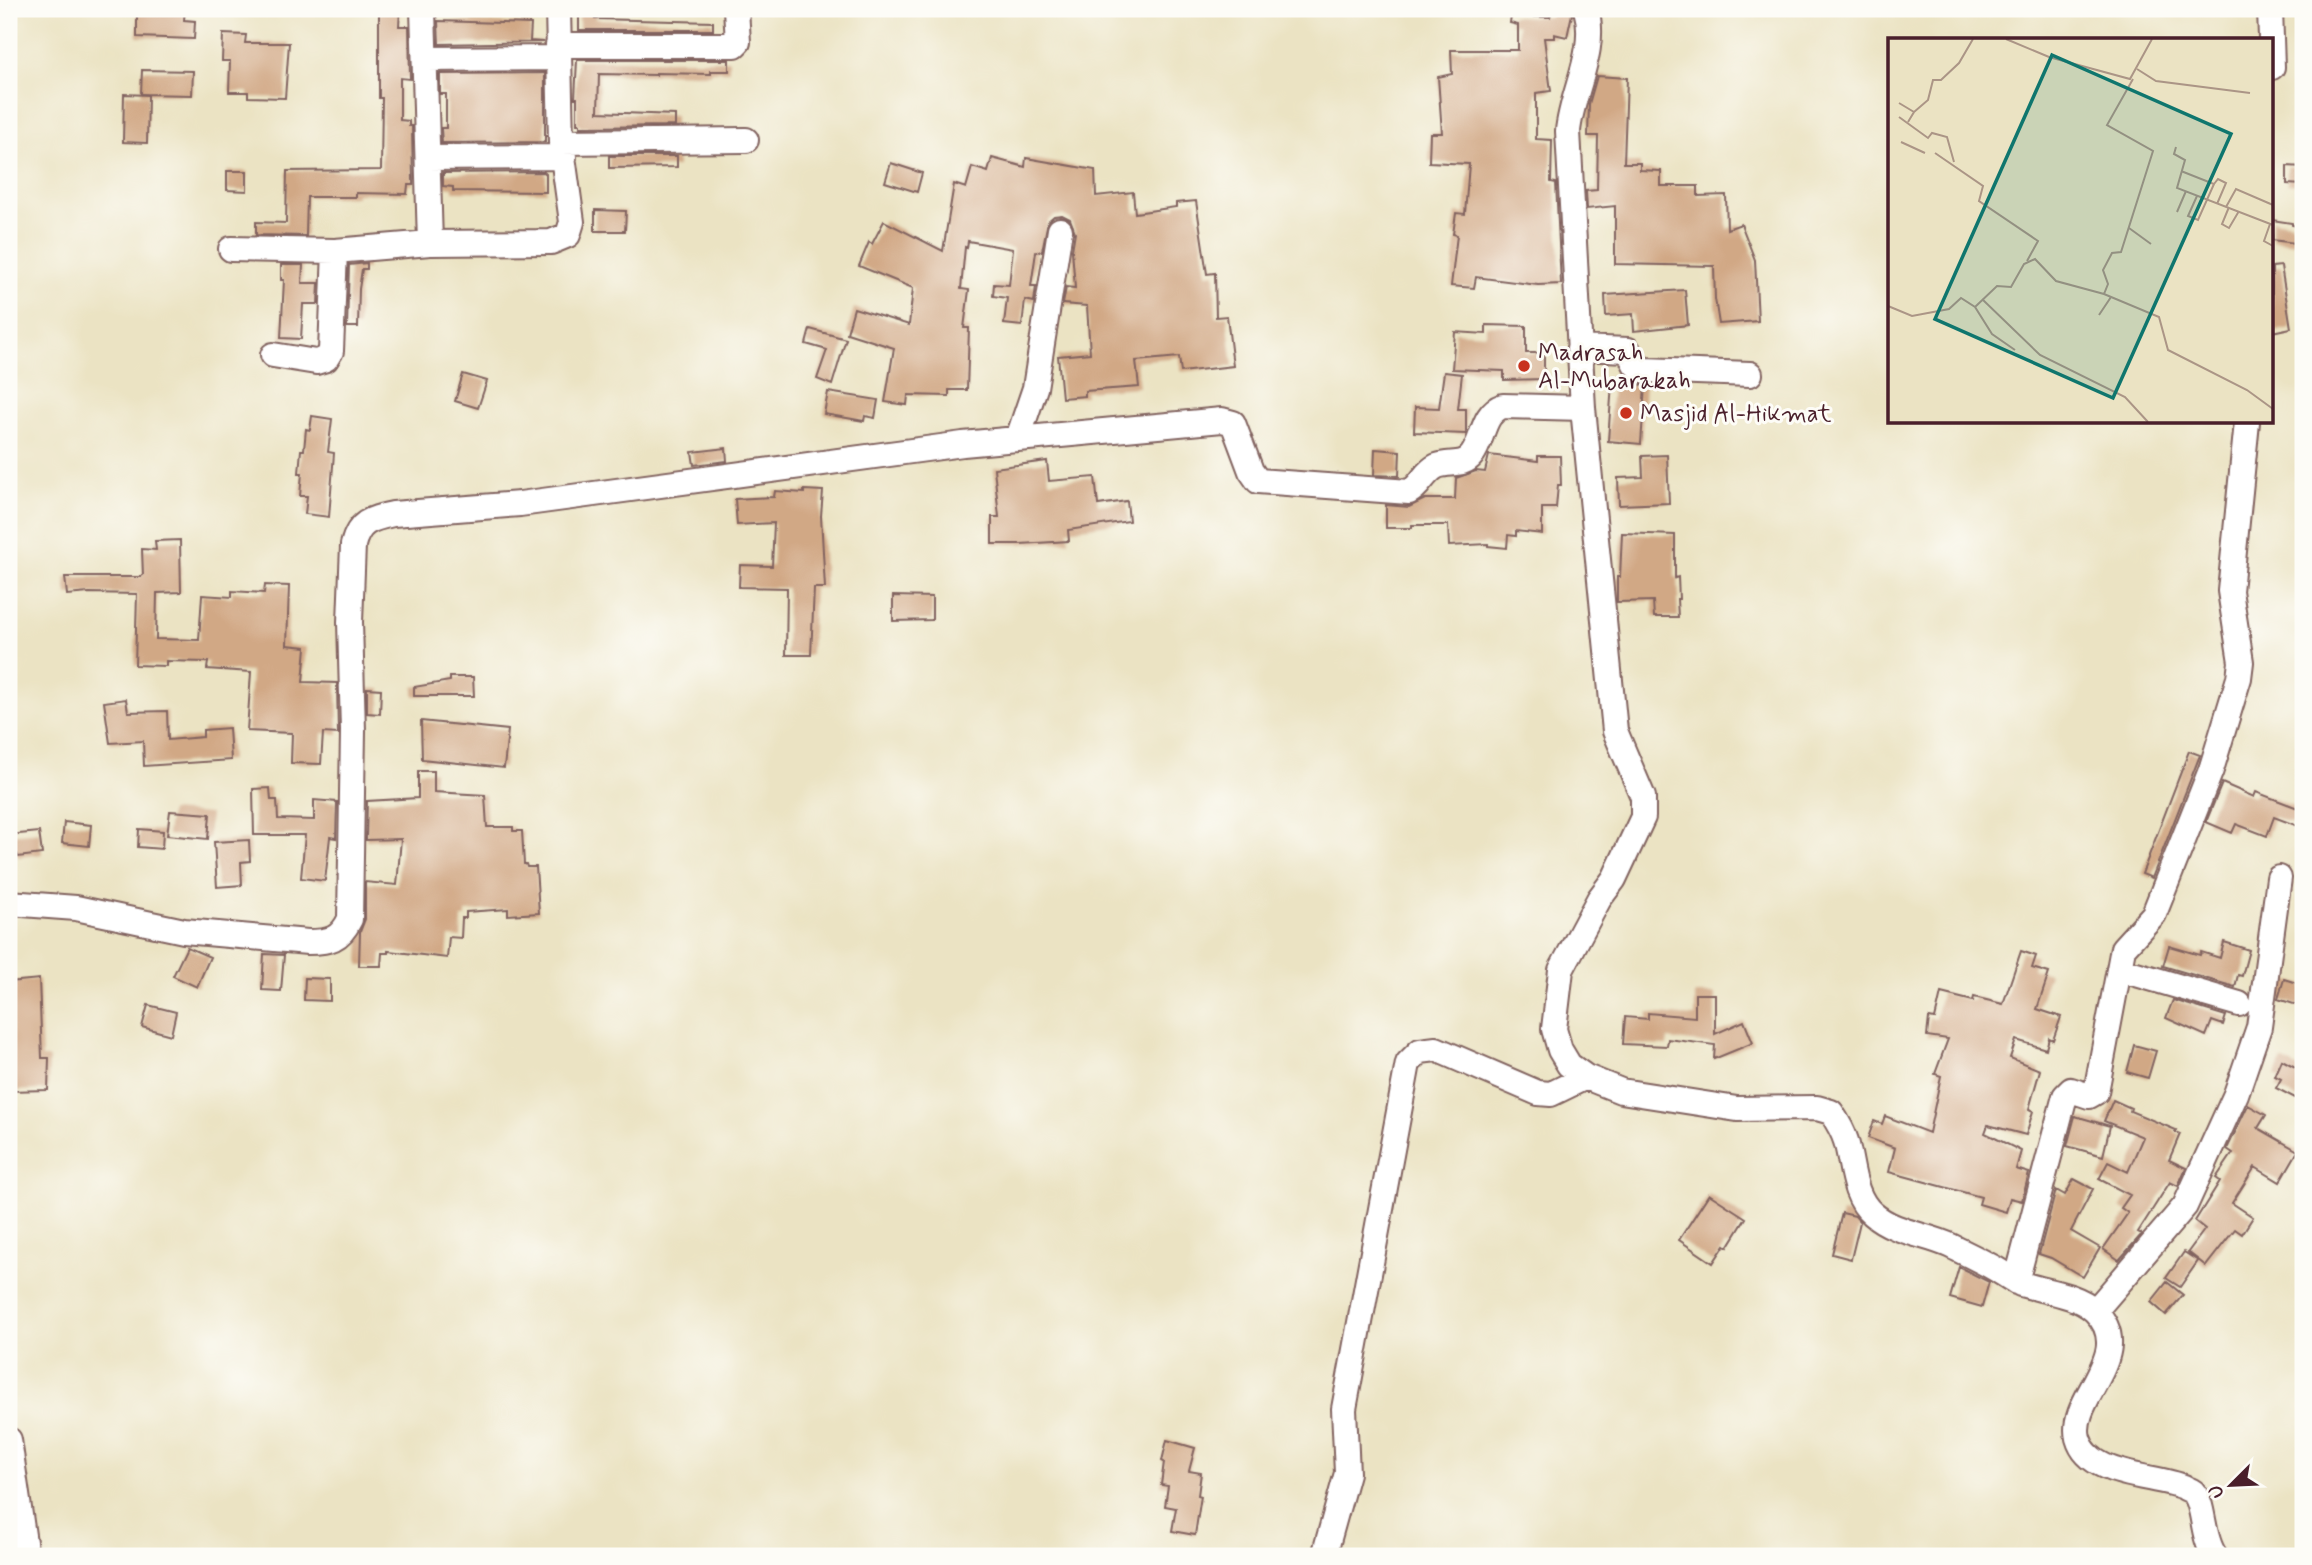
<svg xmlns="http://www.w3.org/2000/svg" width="2312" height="1565" font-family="Mynerve,sans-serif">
<rect width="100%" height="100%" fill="#fdfcf7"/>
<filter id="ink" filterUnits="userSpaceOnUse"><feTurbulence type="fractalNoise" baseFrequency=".0143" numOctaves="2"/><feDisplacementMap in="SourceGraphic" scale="14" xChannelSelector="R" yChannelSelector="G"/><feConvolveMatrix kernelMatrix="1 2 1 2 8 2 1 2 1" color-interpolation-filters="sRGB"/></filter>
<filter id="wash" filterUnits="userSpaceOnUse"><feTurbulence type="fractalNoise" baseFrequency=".00686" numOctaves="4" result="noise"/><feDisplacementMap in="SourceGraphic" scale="28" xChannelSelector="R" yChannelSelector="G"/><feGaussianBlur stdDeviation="1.57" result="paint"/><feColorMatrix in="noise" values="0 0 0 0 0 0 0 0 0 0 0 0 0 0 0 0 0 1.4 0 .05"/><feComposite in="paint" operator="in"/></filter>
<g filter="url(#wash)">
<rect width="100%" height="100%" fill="#ebe3c3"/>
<g id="blocks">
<path fill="#d1a885" d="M137,9H185L184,20L195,21L194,39L137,37Z
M1552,9H1572V14L1567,37L1554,34V38H1544L1551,91L1536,93V139L1552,140L1551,182L1556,183L1561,284L1538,285L1476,277L1474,288L1451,286L1457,235L1453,234L1456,213L1465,214L1469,164L1429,162L1430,133H1442L1438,77L1452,74L1451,50H1518V25L1510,23L1511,16L1550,17Z
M379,10H400L399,26H409L410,79L400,78V120L409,121V126H412L413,185H408L407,194L356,193V197H307L306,236L256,235V222L286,223L287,171L381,170L382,98H379Z
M579,11H596L595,19L713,22V30H579Z
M438,21L531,24L530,41L544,42L439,44Z
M223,34L246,35L245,43H289L285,98L248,97V92H229L230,61H222Z
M577,60H729V71H711V74L656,73V75L599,74L598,112L675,115V126L580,127V124H577V98H575Z
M142,70L193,71L192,95L141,94Z
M545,73V142L442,143L441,128H446V94H440V74Z
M1597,76L1627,78L1624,163H1640V170L1661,171V186H1698V196L1726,195L1727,229L1741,224L1755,260L1758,321L1719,324L1715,299L1714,266L1615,264V206L1587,209L1586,191L1597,190L1598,136H1588L1589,104Z
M124,94L148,95L147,143L123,142Z
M609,156H677V167L609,168Z
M992,158L1025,167L1026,158L1095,170L1096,196L1133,192L1135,213L1176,207V203L1196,201L1207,274L1215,273L1216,317L1227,316L1233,366L1181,372L1179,357L1136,361L1139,387L1085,391V396L1062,398L1058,356L1090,353L1087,306L1063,304L1066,287L1075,288L1072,250L1075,232L1070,219L1062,215L1054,216L1048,221L1042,251L1036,252L1031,286H1036L1034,302L1025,300L1022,326L1004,324L1007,298L993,296L994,284L1009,285L1013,249L968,241L967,248L965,247L961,289L969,290L964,328H969L967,390H949V396L908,395L907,405L885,402L894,348L847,333L854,308L909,325L913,288L859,266L869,242L872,244L884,221L943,251L954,184L966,188L972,167L988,172Z
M891,163L922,173L917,192L885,182Z
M2287,166L2303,167V185L2287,184Z
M227,171H247V191L227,190Z
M544,172L546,174V192L453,191V187L443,186V173Z
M595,210L626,211L625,231H595Z
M2272,220L2292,223V225L2303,227V244L2272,240Z
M367,263V269H362L359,289L358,327H347L349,265Z
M281,265H303L302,283H319L318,304H303L301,339L281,338L284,280H281Z
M2281,266L2291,328L2272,332V267Z
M1685,290L1688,325L1634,331L1633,314L1606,316L1605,295Z
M1486,325L1526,326V353H1544V379L1504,380V371L1452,369L1455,332L1486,334Z
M810,329L846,339L832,385L817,379L827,350L806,344Z
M1444,372L1462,374L1458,409H1466V434L1414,432L1415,407L1439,408Z
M463,374L487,381L478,408L455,401Z
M1612,383L1645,385L1641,444L1608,441Z
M828,392L878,400L875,418L865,416L864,421L824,414Z
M312,416L332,419L328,452L334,453L329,517L305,514L307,496H300L302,473H299L301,450H304L306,429L310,430Z
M726,448L727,461L694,465L692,452Z
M1375,449L1400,451L1399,476L1374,475Z
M1489,455L1538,461V456H1560L1561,485H1558L1556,508H1542V534L1516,531V536L1508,535L1507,548L1488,546V544L1449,546L1448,525H1412V528H1386V505L1409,507L1425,499H1455L1456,478L1476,471L1485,472Z
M1667,455L1669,503L1619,505L1618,478L1643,477L1642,456Z
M1047,461L1049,481L1095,477L1098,505L1127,501L1129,521L1068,530L1069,541L1020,544H992V517H999L994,468Z
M804,490L823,491L821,516L825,588H814L811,655H786L787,588L739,587L740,565L772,566L774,523L737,525L735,499L774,497L775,491L804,493Z
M1622,533L1675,535V578L1678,577L1679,599H1677L1678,617H1654L1653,601L1617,602V577H1620Z
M180,540L181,592L157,593L156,639L199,640L202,595L232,597V591L264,593L265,585L289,586L287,645L306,647L303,682L337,683L338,734L323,733L321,764L291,763L292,733L247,731L251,672L207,669L208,662L166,661V666L135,665L137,594L89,593L67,595L65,577H140L143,575L142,549L156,550L155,541Z
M893,596L932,597V620L893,621Z
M450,677H473L474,696H414V687L450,681Z
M367,688L381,689L380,714L367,713Z
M126,699L128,712L167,711L168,740L203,737V730L229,728L231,760L144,766L143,741L110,743L104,702Z
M421,721L508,730L504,768L422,759Z
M2189,751L2200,755L2152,878L2142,874Z
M418,771H434V792L485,795L487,827H513V831H522L524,864H526L527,867H536L539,913L508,915V909L466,912V918H462L461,938L449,937L447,958L388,951V953H382L381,966H359L360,932L365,919V882L397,885L401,839L366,840L367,801L418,798Z
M2222,783L2254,797L2256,792L2303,810V828L2274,817L2267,836L2236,824L2232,833L2206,822Z
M270,788L271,800H277L278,819L314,820V800L337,802L336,838L330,837L325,881L301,878L305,835H254L253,789Z
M170,811L210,814L208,839L167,835Z
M64,822L91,825L89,846L62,843Z
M139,829L163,831L162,849L138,847Z
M39,832L42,854L18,857L17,854L9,855V835Z
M249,840L250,861L241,862L242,885L217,887L214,842Z
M2224,942L2249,950L2242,976L2238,975L2235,987L2163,966L2169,946L2200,955L2201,952L2220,958Z
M187,947L210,957L197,987L173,976Z
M2021,951L2036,956L2032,968L2049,973L2037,1009L2061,1017L2053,1040L2049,1038L2046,1049L2016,1040L2010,1058L2040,1070L2029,1109L2033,1111L2026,1135L1988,1125L1985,1133L2021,1151L2016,1169L2029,1173L2022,1201L2010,1198L2006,1212L1979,1204L1981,1197L1889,1172L1895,1148L1868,1138L1874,1121L1882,1124L1885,1116L1929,1133L1941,1076L1935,1074L1948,1039L1927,1036L1929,1018L1935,1019L1941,993L1973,1001L1974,997L2003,1004Z
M264,954L284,955L281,991L262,990Z
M305,978L330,979V1001L304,1000Z
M39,979L42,1058H49L48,1090L9,1091V982Z
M2284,979L2303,985V1007L2278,999Z
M1695,994H1715V1034L1744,1021L1753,1043L1714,1059L1715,1045L1668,1039L1667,1046L1623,1044L1625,1017L1648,1019V1013L1695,1017Z
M2173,1000L2226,1016L2223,1025L2212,1021L2206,1036L2166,1018Z
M148,1005L176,1012L171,1035L142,1027Z
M2134,1045L2156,1051L2148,1078L2127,1072Z
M2282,1060L2303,1071V1102L2276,1088L2281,1079L2275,1076Z
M2113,1100L2131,1108L2130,1111L2176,1130L2175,1132L2180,1134L2169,1160L2186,1168L2178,1186L2170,1182L2138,1232L2142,1234L2119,1260L2103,1249L2128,1213L2121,1208L2130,1195L2099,1179L2108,1162L2128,1172L2143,1137L2104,1121Z
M2248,1105L2266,1115L2258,1128L2298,1151L2280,1182L2255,1167L2232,1203L2253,1217L2242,1234L2235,1229L2206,1266L2188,1252L2205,1229L2195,1221L2220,1181L2216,1178L2233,1153L2227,1149Z
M2075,1116L2110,1126L2103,1156L2067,1146Z
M2074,1179L2093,1189L2071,1231L2100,1248L2083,1277L2051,1258L2039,1254L2056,1190L2065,1195Z
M1709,1194L1746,1218L1728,1247L1725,1245L1713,1263L1679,1240Z
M1842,1213L1855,1216L1860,1222L1851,1259L1832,1254Z
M2184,1252L2198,1261L2180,1287L2166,1278Z
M1959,1267L1989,1282L1982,1307L1950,1298Z
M2167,1282L2183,1295L2166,1315L2151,1302Z
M1167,1440L1195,1448L1189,1471L1201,1473L1198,1495L1201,1496L1195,1535L1172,1531L1176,1508L1165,1506L1168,1486L1161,1485L1164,1462L1162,1461Z"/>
</g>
</g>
<g filter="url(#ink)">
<use href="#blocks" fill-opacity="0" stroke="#826460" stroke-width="2"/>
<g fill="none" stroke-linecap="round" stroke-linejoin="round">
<defs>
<path id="minor" d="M423,9L430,243
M1586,9C1598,50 1572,91 1568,131L1583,408L1615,731L1643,797V817L1614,879L1599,899L1561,970L1554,1029L1560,1050L1569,1065L1586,1077L1621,1091L1737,1109L1817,1108L1831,1112C1837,1121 1843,1131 1846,1141C1853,1165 1852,1196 1873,1214C1895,1233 1926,1234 1951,1246C1965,1253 1980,1260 1994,1268C2003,1273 2011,1280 2021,1284C2044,1291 2077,1294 2095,1311C2138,1354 2068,1398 2078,1438C2089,1478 2153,1474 2184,1487C2184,1488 2193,1491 2193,1492C2205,1503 2201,1537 2215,1556
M2270,9L2272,67
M558,45H735L738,42L736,9
M426,59L557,58
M561,142L746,140
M428,158L564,157
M231,249L335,251
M1579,348L1628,350L1635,364L1644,370L1750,374
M273,355L316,362L326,359L331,351L335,251L430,243L551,242L568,235L572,222L561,142L558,9
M1018,438L1035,388L1060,230
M9,903L76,908L184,931L308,942C329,942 340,940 350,919L353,731L350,622L353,545C359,521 371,519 393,514L520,504L963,444L1222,420L1233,423L1251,471L1258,481L1409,492C1421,486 1424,472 1437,466C1450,461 1463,467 1472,455C1484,439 1482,413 1503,406L1583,408
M2119,969L2239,1004
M2016,1282L2065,1096L2071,1090L2089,1096L2096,1092L2123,948L2154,914L2211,770L2239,678L2241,662L2230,591L2247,422
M2095,1311L2185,1206L2236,1094L2259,1027L2279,878
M9,1440L26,1556
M1324,1556L1347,1473L1344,1409L1408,1063L1420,1051L1436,1049L1538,1093L1551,1094L1586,1077"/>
</defs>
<use href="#minor" stroke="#826460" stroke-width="28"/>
<use href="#minor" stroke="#fff" stroke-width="24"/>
</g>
</g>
<g fill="#c8321e" stroke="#fdfcf7" stroke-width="2.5">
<circle cx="1524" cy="366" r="7"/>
<circle cx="1626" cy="413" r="7"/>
</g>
<g text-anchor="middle" stroke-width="6" stroke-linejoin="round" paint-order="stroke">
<g font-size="24" fill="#4a1f2b" stroke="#fdfcf7" text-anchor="start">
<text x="1538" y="360">Madrasah<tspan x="1538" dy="28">Al-Mubarakah</tspan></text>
<text x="1640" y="421">Masjid Al-Hikmat</text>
</g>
</g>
<g transform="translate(1888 38)">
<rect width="385" height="385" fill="#ebe3c3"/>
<path fill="none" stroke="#ab9586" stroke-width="2" d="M118,1L161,19L242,41L264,1M249,31L268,43L362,55M11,65L26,74L20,84M26,74L40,62L45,42H53L71,25L85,1M11,79L40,100L44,95L59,99L66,124M13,104L37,115M288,109L286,116L297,122L289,150L385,187M47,115L95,148L91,163L150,203L139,223M293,133L326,146L310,182L300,178L309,158M326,146L330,141L338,145L329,166M338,169L348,151L385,167M341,169L334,186L341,190L351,173M289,174L298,153M382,186L376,203L385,208M241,190L263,206M216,256L220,246L215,232L224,215L233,214L265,113L219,87L245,41M94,261L152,317L237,359L260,384M0,268L24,278L61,271L73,260L87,269L104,296L127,312M87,269L109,248L123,249L136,226L147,221L168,243L216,256L271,279L280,312L359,352L385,371M211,277L223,259"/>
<path fill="#0f766e" fill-opacity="0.15" stroke="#0f766e" stroke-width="3.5" d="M164,17L343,96L225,360L47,281Z"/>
<rect width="385" height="385" fill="none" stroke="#4a1f2b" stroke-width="3.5"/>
</g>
<rect width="2312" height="1565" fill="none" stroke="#fdfcf7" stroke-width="35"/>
<g transform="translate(2231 1485) rotate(246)" stroke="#fdfcf7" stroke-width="5" paint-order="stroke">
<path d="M0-5L12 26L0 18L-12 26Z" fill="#4a1f2b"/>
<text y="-10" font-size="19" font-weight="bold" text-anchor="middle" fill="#4a1f2b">U</text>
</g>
</svg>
